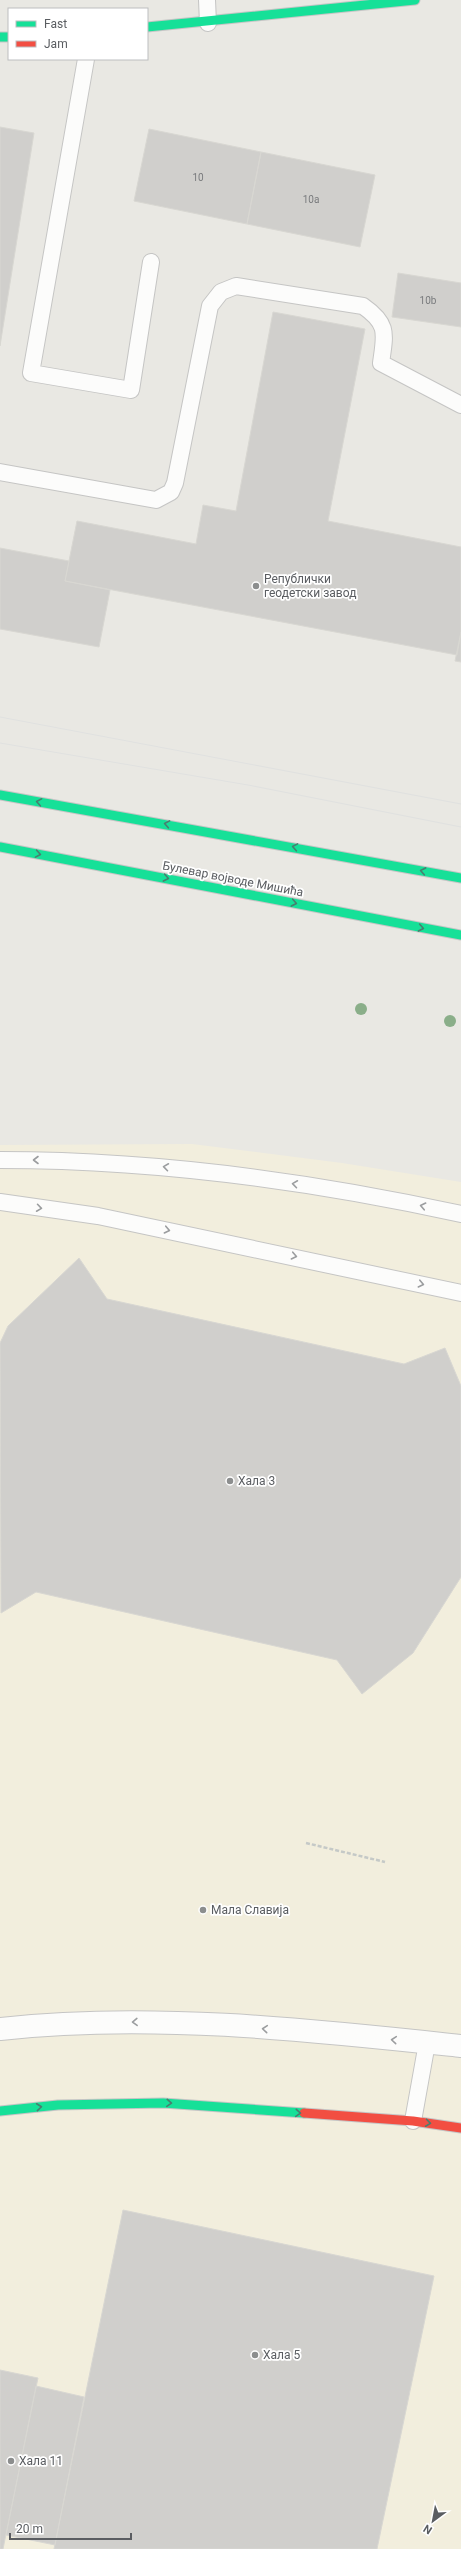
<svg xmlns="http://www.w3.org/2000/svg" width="461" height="2549" font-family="Roboto,sans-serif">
<rect width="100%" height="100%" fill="#e9e8e3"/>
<path fill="#f2eedd" d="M192,1144L342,1163L461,1182V2549H0V1145Z"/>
<path fill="#d0cfcc" stroke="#d8d7d2" d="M0,127L34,133L0,346Z
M149,129L261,152L247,224L134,201Z
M261,152L375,175L360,247L247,224Z
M398,273L461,283V327L392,317Z
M273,312L365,329L328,521L461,547V632L457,655L65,581L77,521L196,544L203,505L236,511Z
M0,548L69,561L65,581L110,590L99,647L0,629Z
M461,632V662L455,661Z
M79,1258L107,1299L404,1364L445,1348L461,1386V1577L413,1653L362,1694L337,1660L36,1592L1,1613L0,1343L8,1326Z
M123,2210L434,2276L377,2549H54Z
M0,2370L38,2378L3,2549H0Z
M36,2386L84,2397L55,2545L6,2535Z"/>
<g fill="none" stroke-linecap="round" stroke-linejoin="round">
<defs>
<path id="lane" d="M207,0L208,23
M86,59L31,373L131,390L151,262
M0,472L156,500L171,492L175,483L210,306L221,292L236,286L363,306C389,324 385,334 381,363L461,405
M0,1160C155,1160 310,1181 461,1214
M0,1202L98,1216L461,1293
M413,2121L427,2043"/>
<path id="street" d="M0,2029C150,2012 311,2030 461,2046"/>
<path id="fast" d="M147,27L415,0
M0,37H9
M0,795L461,878
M0,847L461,935
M0,2111L58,2105L163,2103L304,2113"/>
<path id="jam" d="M304,2113L413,2121L461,2128"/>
</defs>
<use href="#lane" stroke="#c5c5c4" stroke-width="18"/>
<use href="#street" stroke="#c5c5c4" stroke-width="24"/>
<use href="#fast" stroke="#c5c5c5" stroke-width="11"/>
<use href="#jam" stroke="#c5c5c5" stroke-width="11"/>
<path stroke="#c5c9c7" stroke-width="2.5" stroke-dasharray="4 2" stroke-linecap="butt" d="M306,1843L385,1862"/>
<use href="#lane" stroke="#fcfcfb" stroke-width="16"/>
<use href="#street" stroke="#fcfcfb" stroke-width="22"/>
<use href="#fast" stroke="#16e098" stroke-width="9"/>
<use href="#jam" stroke="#f24e42" stroke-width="9"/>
<path stroke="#e0e1e0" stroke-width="1" d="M0,717L461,804
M0,743L248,785L461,827"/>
</g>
<g fill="#8aae89">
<circle cx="361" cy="1009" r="6"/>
<circle cx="450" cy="1021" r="6"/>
</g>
<defs><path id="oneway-chevron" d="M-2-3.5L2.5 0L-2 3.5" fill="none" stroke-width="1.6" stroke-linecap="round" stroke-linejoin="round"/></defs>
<g stroke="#497e6f">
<use href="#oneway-chevron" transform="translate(39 802) rotate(-170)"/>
<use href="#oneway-chevron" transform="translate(167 824) rotate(-170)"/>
<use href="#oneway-chevron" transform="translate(295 847) rotate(-170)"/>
<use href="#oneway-chevron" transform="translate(38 854) rotate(10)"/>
<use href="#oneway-chevron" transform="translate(423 871) rotate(-169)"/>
<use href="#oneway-chevron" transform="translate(166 878) rotate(11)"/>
<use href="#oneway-chevron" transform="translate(294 903) rotate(11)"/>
<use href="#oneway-chevron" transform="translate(421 928) rotate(11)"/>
<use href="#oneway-chevron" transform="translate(169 2103) rotate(4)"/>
<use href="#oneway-chevron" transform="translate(39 2107) rotate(-6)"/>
<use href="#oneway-chevron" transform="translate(298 2113) rotate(4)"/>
<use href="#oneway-chevron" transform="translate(428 2123) rotate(8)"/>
</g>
<g stroke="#9b9d9f">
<use href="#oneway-chevron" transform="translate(36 1160) rotate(-180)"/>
<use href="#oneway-chevron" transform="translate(166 1167) rotate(-172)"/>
<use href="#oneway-chevron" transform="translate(295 1184) rotate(-172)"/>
<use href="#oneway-chevron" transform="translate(423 1206) rotate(-168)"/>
<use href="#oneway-chevron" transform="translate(39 1208) rotate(8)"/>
<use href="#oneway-chevron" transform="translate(167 1230) rotate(12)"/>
<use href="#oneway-chevron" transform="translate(294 1256) rotate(12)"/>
<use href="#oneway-chevron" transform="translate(421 1284) rotate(13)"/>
<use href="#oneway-chevron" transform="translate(135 2022) rotate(178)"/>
<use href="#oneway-chevron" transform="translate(265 2029) rotate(-175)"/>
<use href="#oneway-chevron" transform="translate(394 2040) rotate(-175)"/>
</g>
<g fill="#8c8e8e" stroke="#fff" stroke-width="1.5">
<circle cx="256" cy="586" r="4"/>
<circle cx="230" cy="1481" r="4"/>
<circle cx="203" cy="1910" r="4"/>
<circle cx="255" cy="2355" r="4"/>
<circle cx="11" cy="2461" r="4"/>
</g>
<g text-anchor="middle" stroke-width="3.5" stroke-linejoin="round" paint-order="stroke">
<g font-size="10" fill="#797b7d">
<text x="198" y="181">10</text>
<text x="311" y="203">10a</text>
<text x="428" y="304">10b</text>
</g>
<g font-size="12" fill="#5a5d61" stroke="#fff" text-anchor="start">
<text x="264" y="583">Републички<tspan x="264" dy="14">геодетски завод</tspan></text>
<text x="238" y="1485">Хала 3</text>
<text x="211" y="1914">Мала Славија</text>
<text x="263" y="2359">Хала 5</text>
<text x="19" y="2465">Хала 11</text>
</g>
<g font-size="12" fill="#5a5d61" stroke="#fff">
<text transform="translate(233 879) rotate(11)" y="4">Булевар војводе Мишића</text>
</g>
</g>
<rect x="8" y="8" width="140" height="52" fill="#ffffff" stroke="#bdbec0"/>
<rect x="16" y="21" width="20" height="6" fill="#16e098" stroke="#bdbec0"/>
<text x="44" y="28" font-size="12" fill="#5a5d61">Fast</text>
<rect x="16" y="41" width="20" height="6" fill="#f24e42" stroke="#bdbec0"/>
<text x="44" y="48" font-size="12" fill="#5a5d61">Jam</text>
<g transform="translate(433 2521) rotate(212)" stroke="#ffffff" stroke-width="3" paint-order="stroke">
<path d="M0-3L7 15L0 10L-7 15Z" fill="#5a5d61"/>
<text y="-6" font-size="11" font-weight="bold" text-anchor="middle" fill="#5a5d61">N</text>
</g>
<path d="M10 2533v6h121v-6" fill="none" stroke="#5a5d61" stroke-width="2"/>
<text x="16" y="2533" font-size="12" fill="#5a5d61" stroke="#ffffff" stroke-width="3" paint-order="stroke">20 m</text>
</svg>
